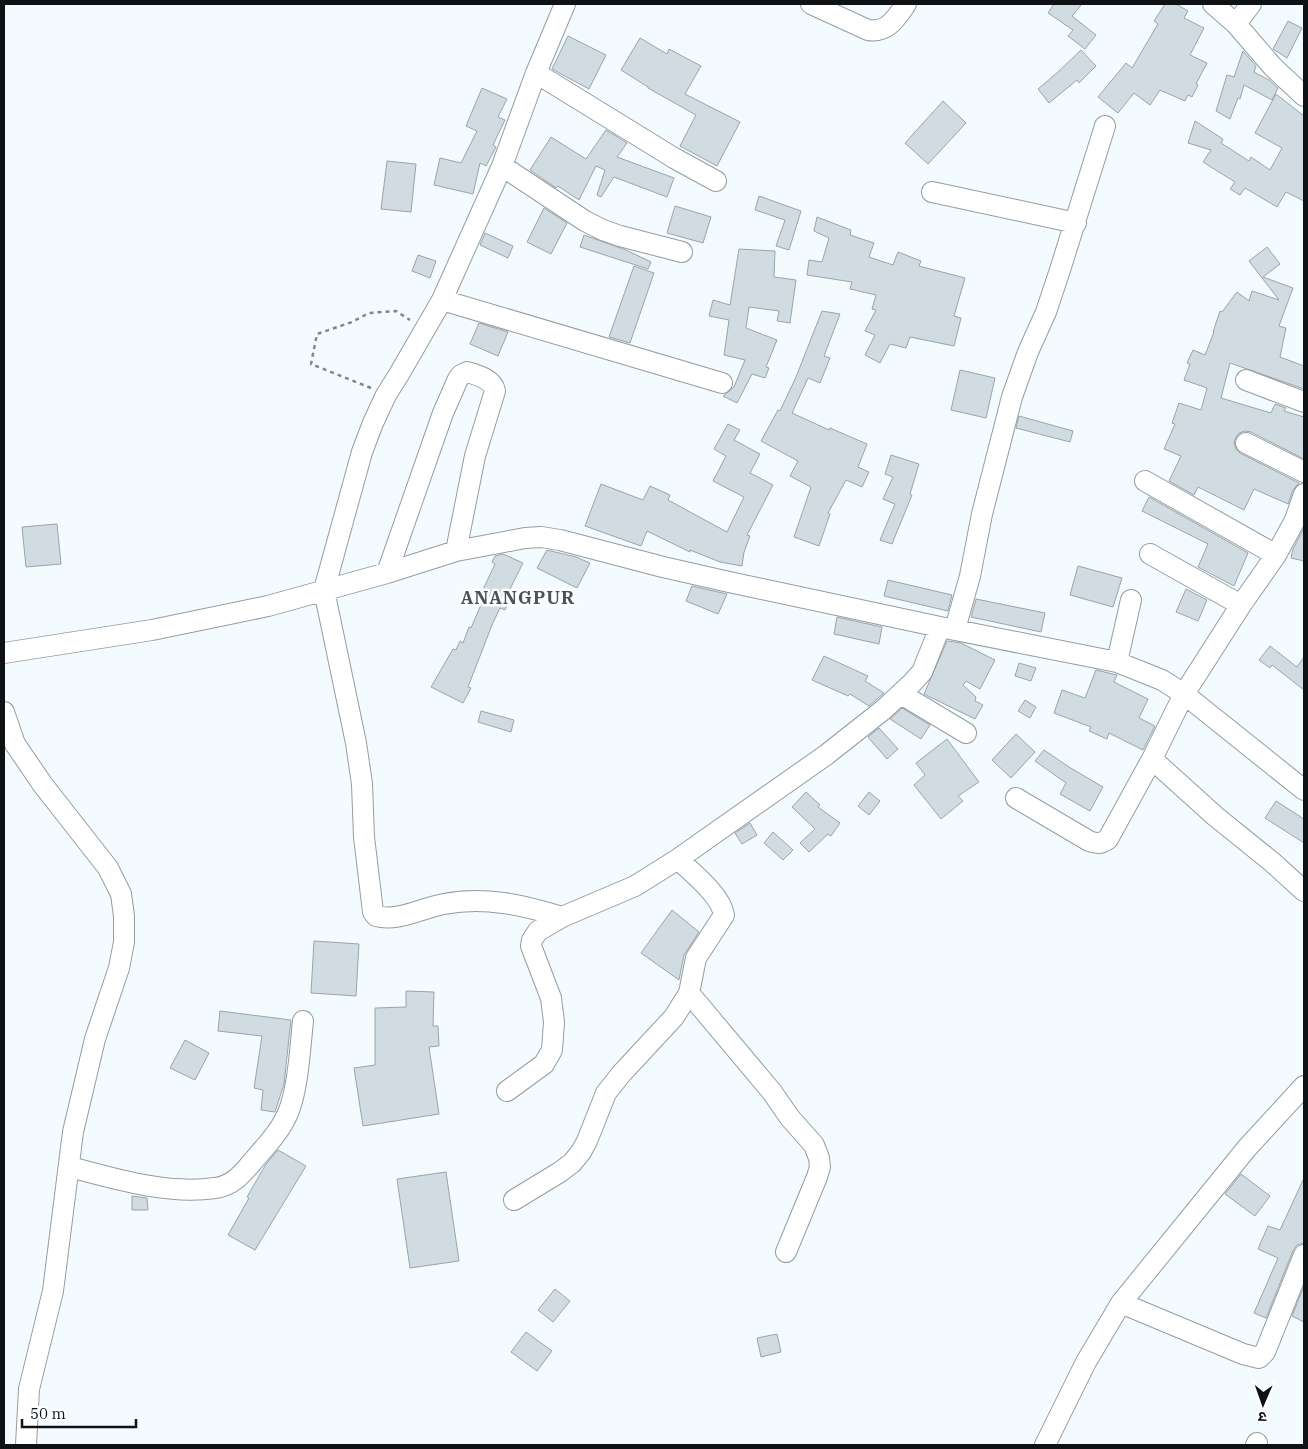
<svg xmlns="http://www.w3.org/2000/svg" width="1308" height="1449" font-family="'IBM Plex Serif','Noto Sans Devanagari',serif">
<rect width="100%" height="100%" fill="#f4fbff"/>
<path fill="#d0dbe2" stroke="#9aa4ab" d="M1054,4H1082L1072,16L1096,35L1085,49L1068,36L1073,30L1048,13Z
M1165,4H1176L1188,11L1184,18L1204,28L1190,55L1207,63L1196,84L1198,85L1192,97L1188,95L1185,101L1160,90L1150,105L1134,93L1118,113L1098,97L1126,63L1132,68L1158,24L1154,21Z
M1288,21L1302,28L1287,58L1273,49Z
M568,36L606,55L589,89L552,69Z
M640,38L667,54L669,49L701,66L685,94L740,122L717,166L680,146L696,115L648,88V87L621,70Z
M1081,50L1096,66L1079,83L1077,80L1049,103L1038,89L1058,72Z
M1243,51L1256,66L1254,72L1269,80L1278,88L1272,100L1244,85L1240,99L1238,98L1230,119L1216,111L1227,75L1234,77Z
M482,88L507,99L498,117L505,120L493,145L496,147L486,166L480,163L473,194L434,185L440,158L461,163L477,131L466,126Z
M1276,94L1304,116V201L1286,192L1277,207L1245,188L1240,195L1230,189L1235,182L1203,162L1211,150L1188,143L1195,121L1223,139L1221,143L1249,161L1251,157L1270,170L1282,148L1255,133Z
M943,101L966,123L928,164L905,143Z
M606,130L627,143L617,157L674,178L667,197L614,177L601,197L597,195L605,170L596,166L579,200L558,186L556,188L530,170L551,137L586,159Z
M387,161L416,164L411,212L381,209Z
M759,196L801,211L789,250L776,246L785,220L755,210Z
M675,206L711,217L703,243L667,233Z
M544,208L567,223L551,254L527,242Z
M817,217L851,230L850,235L874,243L869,257L893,265L898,252L921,261L919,266L965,278L954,316L961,318L954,346L910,337L906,348L890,344L880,363L865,355L875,335L865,331L876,310L872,309L876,295L850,289L852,282L807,275L809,260L822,262L829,238L814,231Z
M485,233L513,246L508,258L480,245Z
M584,235L626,250L651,262L648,269L580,247Z
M1267,247L1280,264L1263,277L1293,288L1279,326L1286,328L1280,357L1304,366V389L1230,363L1221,398L1271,413L1275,404L1286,408L1284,411L1304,417V459L1251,432L1245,431L1239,433L1236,437L1234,443L1236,449L1240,453L1299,483L1293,490L1288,504L1254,489L1244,510L1198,487L1194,495L1169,481L1181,456L1164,449L1175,424L1172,423L1179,403L1201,410L1207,388L1184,380L1190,364L1187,363L1193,350L1205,355L1214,332H1213L1220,311L1222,312L1237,292L1249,301L1252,291L1279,300L1249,261Z
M739,249L775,251L774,277L796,280L790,323L777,321L779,311L749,307L746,328L777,340L766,367L769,368L765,378L752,374L737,403L723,396L734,387L745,360L724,355L729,320L709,316L713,300L730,305Z
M418,255L436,261L430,278L412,271Z
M634,266L654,273L630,343L609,337Z
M822,311L840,314L824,356L830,358L820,383L808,378L792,413L829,430L830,428L867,444L858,467L869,472L862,487L846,480L828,513L830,514L819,546L794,537L811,487L790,476L798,461L761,441L778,410L780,411L796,377Z
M479,323L508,332L498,356L470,344Z
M960,370L995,378L986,418L951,410Z
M1019,416L1073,431L1070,442L1016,428Z
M728,424L740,430L734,440L760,454L750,473L773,485L747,535L750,536L744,552L742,566L720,562L690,550V552L647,531L641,546L585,526L601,484L643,500L650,486L670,495L668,500L727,532L744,497L713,481L726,456L714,449Z
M891,455L919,464L910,494L912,495L892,544L880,540L895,504L883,499L893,477L885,474Z
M1149,497L1248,553L1234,586L1198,567L1208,544L1142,511Z
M57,524L61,564L26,567L22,527Z
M1304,528V561L1291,558L1293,549Z
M547,550L576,557L590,563L577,588L537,568Z
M503,554L523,563L507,595L511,597L505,610L500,608L492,625L468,687L471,688L463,703L431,687L453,649L456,650L460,641L463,643L469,627L471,628L483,600L479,598L495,564L492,562L495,556Z
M1078,566L1122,578L1113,607L1070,595Z
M888,580L952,595L948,611L884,596Z
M692,586L727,594L718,614L686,601Z
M1186,589L1207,600L1198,621L1176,612Z
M976,599L1045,613L1041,632L971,617Z
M837,617L882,627L879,644L834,634Z
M947,641L961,643L995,660L980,689L966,681L963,685L976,697L975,701L983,705L975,719L924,694Z
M1270,646L1297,667L1304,657V690L1272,665L1270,668L1259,660Z
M824,656L868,676L865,681L884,693L869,706L850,694L848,696L812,680Z
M1019,663L1036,668L1031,681L1015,676Z
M1096,670L1117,675L1114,682L1148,699L1139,718L1155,726L1143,750L1109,733L1107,739L1089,731L1091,727L1054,713L1062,690L1085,698Z
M1025,700L1036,707L1030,718L1018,711Z
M902,708L930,725L921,739L890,719Z
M481,711L514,720L511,732L478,722Z
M879,728L898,749L887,759L868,737Z
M1016,734L1035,752L1011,778L992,760Z
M947,739L979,782L958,796L963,801L941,819L914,785L925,775L916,763Z
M1044,750L1069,767L1103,787L1090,811L1060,794L1066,783L1035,761Z
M806,792L820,805L818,807L840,823L831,836L828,834L809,852L800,843L815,829L792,807Z
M869,792L880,801L869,815L858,806Z
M1276,801L1304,819V843L1265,818Z
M750,823L757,835L742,844L735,833Z
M773,832L793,850L783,860L764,843Z
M672,910L699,932L684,955L679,980L641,953Z
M314,941L359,944L356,996L311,993Z
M406,991L434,992L433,1026H438L439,1046L429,1047L439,1114L363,1126L354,1068L375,1065V1008L406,1007Z
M220,1011L291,1020L284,1084L275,1112L261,1110L263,1090L254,1088L262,1036L218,1031Z
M185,1040L209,1053L195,1080L170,1068Z
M278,1150L306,1166L255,1250L228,1235L249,1198L247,1197L266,1164Z
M446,1172L459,1261L410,1268L397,1179Z
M1241,1174L1270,1196L1255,1216L1225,1194Z
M1304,1178V1243L1297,1245L1293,1251L1266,1318L1254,1313L1278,1258L1258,1249L1268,1226L1280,1230Z
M132,1196L147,1198L148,1210H132Z
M1304,1286V1322L1292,1316Z
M555,1289L570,1301L553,1322L538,1310Z
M526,1332L552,1351L537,1371L511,1352Z
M777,1334L781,1352L761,1357L757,1338Z"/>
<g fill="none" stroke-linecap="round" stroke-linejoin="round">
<defs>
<path id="minor" d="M811,4L868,30C888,33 896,18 906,4
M1213,4L1236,24L1273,67L1304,96
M1236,24L1251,4
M536,73L674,158L716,181
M502,166L585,221L603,230L620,236L682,252
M932,192L1076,223
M442,300L722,383
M1246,380L1304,402
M1246,443L1304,472
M1145,481L1276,555
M1150,554L1241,605
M387,573L443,413L458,379L461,375L467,372C477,375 493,379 495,391L475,456L456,551
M955,629L970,576L982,514L1012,397L1028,352L1046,312L1060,270L1105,126
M4,653L152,630L268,606L387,573L456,551L525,538L541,537L560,540L663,567L729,582L940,627L1117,662L1162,680L1184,694L1304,790
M1117,662L1131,600
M901,694L966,733
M4,712L15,744L43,785L108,868L121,894L124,916V942L119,968L95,1039L73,1132L53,1291L29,1389L26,1445
M1152,759L1215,816L1272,862L1304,891
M1016,798L1089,841C1097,844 1101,844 1108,839L1152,759L1184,694L1241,605L1276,555L1295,520L1304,494
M562,917C522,905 485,896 444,904C422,908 398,922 376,916L373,912L364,837L362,784L356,743L324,590L362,452L373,423L386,395L398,376L442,300L502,166L536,73L565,4
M689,993L772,1092L790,1118L814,1145L819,1158L820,1167L817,1177L786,1252
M507,1091L544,1064L552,1050L554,1022L551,998L531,946L532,940L538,931L562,917L635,886L678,859L826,755L883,710L912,683L922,672L940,627
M70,1167C115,1179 168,1195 215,1188C233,1186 243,1173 254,1160C264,1148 277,1135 284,1121C298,1098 300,1048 303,1021
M514,1200L560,1172L572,1163L581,1152L587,1141L606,1093L622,1073L674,1017L689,993L696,958L724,915C721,895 692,873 678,859
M1121,1303L1243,1354L1259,1358L1265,1352L1304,1255
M1045,1445L1086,1362L1121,1303L1247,1148L1304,1086
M1256,1445L1257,1443"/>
</defs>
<use href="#minor" stroke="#929da3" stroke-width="22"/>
<path stroke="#82878a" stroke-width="2.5" stroke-dasharray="4 4" stroke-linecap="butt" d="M371,388L311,364L317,334L352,322L369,313L396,311L410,320"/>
<use href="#minor" stroke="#fff" stroke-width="20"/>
</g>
<g text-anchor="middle" stroke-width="5" stroke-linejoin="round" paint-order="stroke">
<g font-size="18" font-weight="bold" letter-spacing="1" fill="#495359" stroke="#fff">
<text x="518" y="604">ANANGPUR</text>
</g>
</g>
<rect width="1308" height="1449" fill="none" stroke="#0e1214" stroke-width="10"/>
<g transform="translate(1263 1404) rotate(182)" stroke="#ffffff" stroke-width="4" paint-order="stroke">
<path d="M0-4L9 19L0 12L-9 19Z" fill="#0e1214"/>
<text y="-8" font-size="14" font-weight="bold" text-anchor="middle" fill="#0e1214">उ</text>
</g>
<path d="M22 1419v8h114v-8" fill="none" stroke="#0e1214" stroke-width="2.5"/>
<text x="30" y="1419" font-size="15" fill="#0e1214" stroke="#ffffff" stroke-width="4" paint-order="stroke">50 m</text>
</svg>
